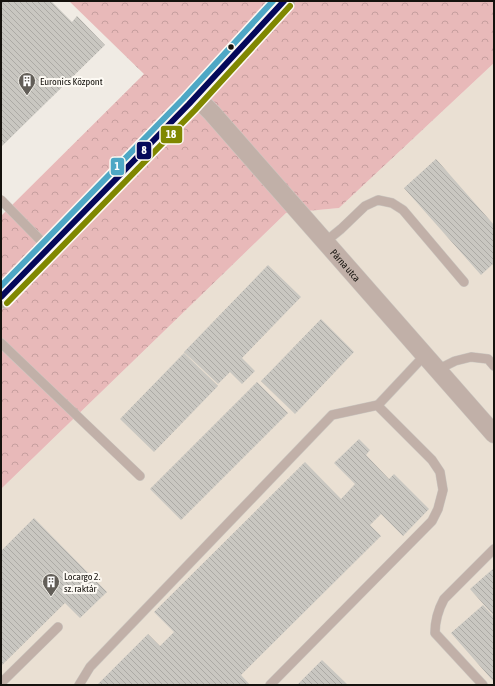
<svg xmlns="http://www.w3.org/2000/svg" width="495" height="686" font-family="'Asap Condensed',sans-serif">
<defs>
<pattern id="forest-crowns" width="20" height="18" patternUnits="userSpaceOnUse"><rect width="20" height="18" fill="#e8b9b9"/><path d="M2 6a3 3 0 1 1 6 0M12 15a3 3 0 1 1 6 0" fill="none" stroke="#c69e9e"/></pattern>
<pattern id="building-back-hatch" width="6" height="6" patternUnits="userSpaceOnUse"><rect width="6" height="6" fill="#c9c7c1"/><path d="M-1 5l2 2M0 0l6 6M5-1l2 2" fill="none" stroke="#acaaa5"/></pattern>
</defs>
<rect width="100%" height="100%" fill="#f0ebe4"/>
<path fill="#eae0d3" d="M494,63V685H1V489L286,213L339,208Z"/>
<path fill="url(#forest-crowns)" d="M69,1H494V63L339,208L286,213L1,489V216L144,74Z"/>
<path fill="url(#building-back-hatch)" d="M1,1H51L72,22L77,16L105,45L1,147Z
M436,159L494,225V263L481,275L404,188Z
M268,265L301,297L242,358L255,371L242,384L230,372L218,384L184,352Z
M321,319L354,352L295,414L261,381Z
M184,353L218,386L154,452L120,419Z
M257,382L288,413L181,520L150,489Z
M359,439L370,450L366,455L389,479L394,474L429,509L403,536L381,514L370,525L381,536L241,675L250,685H97L148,634L160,646L174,632L154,612L305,462L341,499L355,484L334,463Z
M34,518L107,592L80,618L65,603L1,666V551Z
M494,568V616L470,589Z
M483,605L494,617V682L451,633Z
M322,660L348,685H297Z"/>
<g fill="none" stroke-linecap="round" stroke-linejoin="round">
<defs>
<path id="service" d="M1,200L49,249
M325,242L341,229L365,206L378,200L392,203L403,210L464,282
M1,343L140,476
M437,370L455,361L471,357L488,359L494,366
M1,683L58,627
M79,685L90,667L332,415L378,405L424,356
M270,685L432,521L438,509L443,490L440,472L432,460L377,405
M483,685L435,633C435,620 438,610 444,599L494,549"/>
<g id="minor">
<path id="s1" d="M196,97L212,113L494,434"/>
</g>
<path id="secondary" d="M1,297L49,249L189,104L284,1"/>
</defs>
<use href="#service" stroke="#ccc8c2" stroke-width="10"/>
<use href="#minor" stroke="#ccc8c2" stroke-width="19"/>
<use href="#secondary" stroke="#ccc8c2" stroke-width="23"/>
<use href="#service" stroke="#c1b0a8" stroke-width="9"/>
<use href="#minor" stroke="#c1b0a8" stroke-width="18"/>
<use href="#secondary" stroke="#c0afa6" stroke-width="22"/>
<defs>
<path id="bus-1" d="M1,297L189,104L284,1"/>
<path id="bus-2" d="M7,303L195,110L290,6"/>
<path id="bus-3" d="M1,286L183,99L273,1"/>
</defs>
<use href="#bus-1" stroke="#fdfaf4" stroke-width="9"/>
<use href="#bus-2" stroke="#fdfaf4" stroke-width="9"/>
<use href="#bus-3" stroke="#fdfaf4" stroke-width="9"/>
<use href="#bus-1" stroke="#05085a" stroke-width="6"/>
<use href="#bus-2" stroke="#808800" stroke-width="6"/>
<use href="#bus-3" stroke="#4ea7c5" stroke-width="6"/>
</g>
<defs>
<symbol id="building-pin" viewBox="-11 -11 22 30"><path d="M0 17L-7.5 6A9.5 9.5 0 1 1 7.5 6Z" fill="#625e58" stroke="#fdfaf4"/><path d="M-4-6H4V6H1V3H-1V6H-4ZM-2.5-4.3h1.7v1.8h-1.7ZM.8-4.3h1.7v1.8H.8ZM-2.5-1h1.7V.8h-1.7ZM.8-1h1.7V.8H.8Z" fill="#fff"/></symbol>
</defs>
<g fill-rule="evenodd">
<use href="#building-pin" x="17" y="71" width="20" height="27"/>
<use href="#building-pin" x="41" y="572" width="20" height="27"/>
</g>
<circle fill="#15120d" stroke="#fdfaf4" stroke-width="1.5" cx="231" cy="47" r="3.5"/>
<g text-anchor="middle" stroke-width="4" stroke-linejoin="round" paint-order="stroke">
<g font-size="10" fill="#15120d" stroke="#fdfaf4" text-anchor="start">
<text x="40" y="85">Euronics Központ</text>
<text x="64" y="580">Locargo 2.<tspan x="64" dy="12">sz. raktár</tspan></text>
</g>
<g font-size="10" fill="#15120d" stroke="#fdfaf4">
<text dy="4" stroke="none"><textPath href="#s1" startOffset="225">Párna utca</textPath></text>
</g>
</g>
<g stroke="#fdfaf4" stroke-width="1.5">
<rect x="160" y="125" width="23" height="19" rx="4" fill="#808800"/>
<rect x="136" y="141" width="16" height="19" rx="4" fill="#05085a"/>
<rect x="110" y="157" width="15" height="19" rx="4" fill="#4ea7c5"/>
</g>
<g font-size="11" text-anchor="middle" font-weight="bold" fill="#fff">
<text x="171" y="138">18</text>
<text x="144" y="154">8</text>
<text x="117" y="170">1</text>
</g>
<rect width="495" height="686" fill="none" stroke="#15120d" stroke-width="4"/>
</svg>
